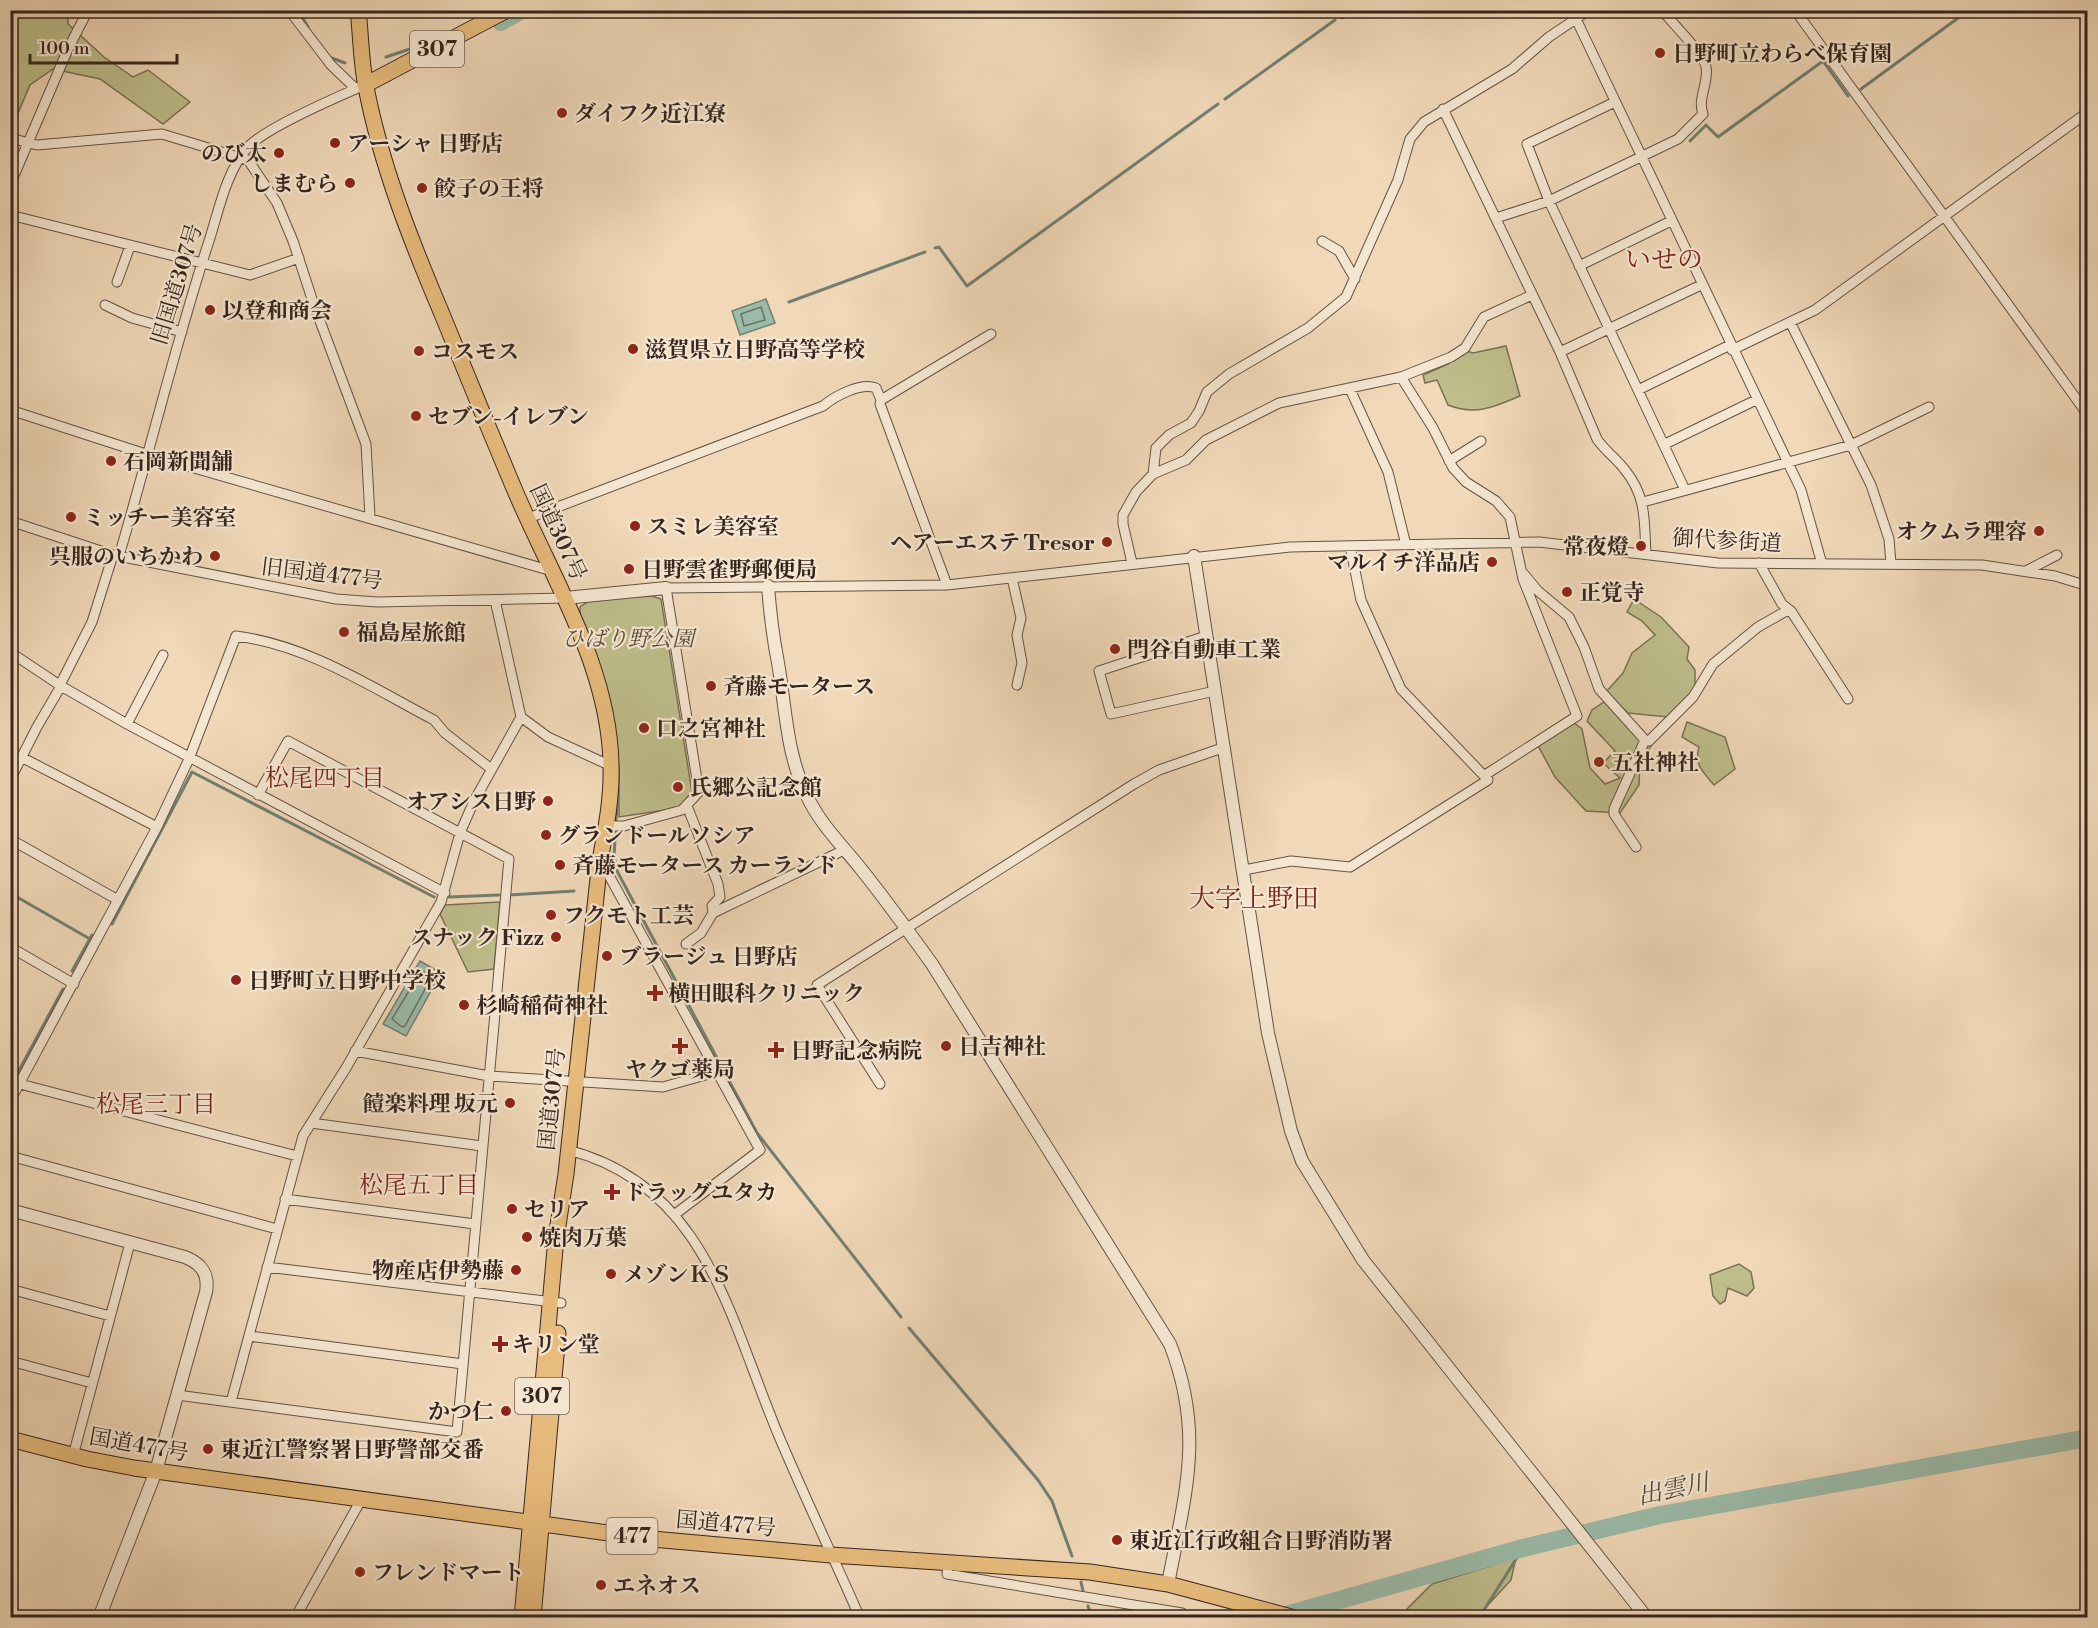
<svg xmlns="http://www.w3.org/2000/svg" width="2098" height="1628" font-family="'Libre Bodoni','Noto Serif JP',serif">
<rect width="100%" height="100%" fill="#f0d8b8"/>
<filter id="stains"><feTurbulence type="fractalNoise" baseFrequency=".00333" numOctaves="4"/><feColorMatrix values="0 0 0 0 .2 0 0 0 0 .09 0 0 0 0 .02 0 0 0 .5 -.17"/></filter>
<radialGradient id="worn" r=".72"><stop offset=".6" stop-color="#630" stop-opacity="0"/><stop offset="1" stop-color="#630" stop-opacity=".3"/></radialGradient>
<path fill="#bebd8b" stroke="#7a7154" stroke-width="1.5" d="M10,11H68V24L104,57L133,77L148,70L190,102L163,124L100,79L53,69L30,85L16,118L11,117Z
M1506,346L1520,396C1494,407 1476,416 1448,405L1437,380L1425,383L1423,375L1448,364L1464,350L1473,353Z
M652,596L661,599L692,792L679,808L619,817V767L610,706L580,615V607L592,599Z
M1634,599L1661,617L1689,647L1687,659L1695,670V686L1681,708L1668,717L1628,713L1606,692L1623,673L1632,653L1655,635L1642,621L1627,612Z
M1604,702L1653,743L1640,763L1639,785L1620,813L1586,811L1555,777L1536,742L1574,723L1582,729L1590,768L1605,784L1620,778L1603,763L1615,751L1587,721L1592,710Z
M1687,722L1725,737L1735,769L1714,785C1703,772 1694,765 1699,747L1682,737Z
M500,902L494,969L468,972L440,914L445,905Z
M1739,1264L1751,1272L1754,1288L1747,1296L1728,1288L1725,1301L1720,1304L1713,1296L1710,1275Z
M1516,1558L1511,1580L1477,1617L1406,1618L1402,1614L1432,1584Z"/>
<path fill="#9bbba9" stroke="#737f71" stroke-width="1.5" d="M766,299L775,323L740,335L732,311Z
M420,961L441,973L406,1036L383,1024Z"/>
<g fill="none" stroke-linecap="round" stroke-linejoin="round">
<path stroke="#697064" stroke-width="1.5" d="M761,307L765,320L744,326L741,314Z
M421,971L430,974L431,978L405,1026L402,1027L392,1019Z"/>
<path stroke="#737f71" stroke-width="3" d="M298,10L308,27
M1342,18L1354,10
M329,57L345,63
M386,57L416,47
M1861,89L1969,10
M1225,99L1335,20
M1690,141L1706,125L1718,137L1823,61L1848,96
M935,248L939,247L967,286L1218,104
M789,302L925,252
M618,789L614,856L617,871L757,1133L901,1317
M10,893L90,939
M509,895L574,891
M449,897L499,895
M112,924L192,772L434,897
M72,971L92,935
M10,1087L63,989
M909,1328L1038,1480L1052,1501L1072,1556
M1081,1582L1083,1591
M1088,1606L1092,1618
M1479,1618L1523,1548"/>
<path stroke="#9bbba9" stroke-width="18" d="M501,22L522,10
M1276,1618L1523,1548L1660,1515L2088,1438"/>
<defs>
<path id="minor" d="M289,10L331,65L356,89
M1795,10L2088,415
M1576,19L1801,490L1822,564
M1615,102L1527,144L1549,201L1685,490
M1443,109L1560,352L1597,439C1605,451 1617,459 1625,470C1647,497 1644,521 1646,554
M10,138L37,145L162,134L248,160L277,203L293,241L314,305L366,444L370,517
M10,185L68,49L88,10
M10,215L250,275L299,258
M1496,218L1549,201L1678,139L1703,114C1697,98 1709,84 1706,67C1705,55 1671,22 1662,10
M1322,241L1339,251L1355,279
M1579,266L1671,221
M117,282L130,246
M105,305L132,318L182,332
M1790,322L1871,485L1889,539L1891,564
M1732,350L1815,310L2088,112
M1560,352L1701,285
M1401,377L1433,428L1453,468L1466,482L1496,501L1510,517L1523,579L1577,716L1485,775
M1350,389L1388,472L1406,545
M1638,390L1730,345
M881,400L880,404L947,585
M10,410L149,455L552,571
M1665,444L1756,400
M1449,461L1481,441
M1153,474L1156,448L1169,435L1191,423L1199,411L1207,392L1229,374L1308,328L1346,297L1398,180L1410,139L1424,122L1512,69L1549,37L1589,10
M1643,502L1851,445L1929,407
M526,519L823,406C835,396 861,382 876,388L881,400L991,334
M10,521L113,555L336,599L377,602L565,598
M119,556C150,451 175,345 209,241C219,210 226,171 249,146C269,126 337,97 365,85
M1132,563L1123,524V515L1136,492L1153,474L1186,460L1206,440L1279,403L1401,377L1451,357L1465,348L1484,317L1532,295
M1759,563L1782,604L1791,611L1848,699
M2026,571L2057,555
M1523,573L1538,591L1569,617L1584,647L1599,689L1645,740
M1012,578L1021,618L1017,635L1022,663L1017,685
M495,600L521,717L548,737L611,766
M1206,636L1099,671L1111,714L1215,691
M10,652L61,686L127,724L445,893
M60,685L92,622L113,555
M127,724L163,655
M21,757L157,827
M10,780L37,727L61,686
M687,806L718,884L720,897L712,906L713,913
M607,826H624L682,810L699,792L666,588L947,585L1290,547L1539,542L1718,563L1982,565L2055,576L2088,586
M10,839L118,900
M1636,847L1614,814V809L1645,740L1649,741L1693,697L1713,664L1758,627L1788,610
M601,861L760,1150L674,1215
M1244,870L1291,861L1350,867L1488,780L1401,689L1361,600L1350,546
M686,944L701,933L713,913L844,850
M10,947L74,984
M355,1051L489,1076L663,1087L716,1072
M20,1084L297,1156
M880,1084L817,985L1134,784L1159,770L1225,747
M10,1101L157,827L189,759L236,636C308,645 371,687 434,720L445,733L490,768
M311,1123L482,1146
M568,1150C706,1185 730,1320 778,1434C804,1496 833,1556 860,1618
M10,1156L277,1229
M285,1199L475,1224
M267,1267L561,1303
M10,1289L110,1316
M249,1336L463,1364
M10,1361L92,1383
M177,1395L457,1432L509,859L288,741L258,795
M231,1402L303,1136L346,1068L441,902L460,833L474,801L521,717
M73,1456L130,1243
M948,1562L947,1574L1182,1613L1184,1618
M295,1618L361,1500
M1221,1618L1239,1613L1244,1602"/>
<path id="tertiary" d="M1194,556L1268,1033L1291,1131L1302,1161L1363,1260L1647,1618
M768,586C770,613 773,637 778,663C786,709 786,753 807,796C820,824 842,845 861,869C886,900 909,932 932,964L1170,1344C1205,1434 1185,1494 1168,1584
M565,598L666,588
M10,1210L185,1257C202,1264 209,1274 206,1292L156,1471L99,1618"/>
<path id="trunk" d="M358,10C361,36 361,62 366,87C381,165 411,241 442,314C465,371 489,429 513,486C550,575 610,666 611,766C612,797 606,829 600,860L566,1174L556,1238L522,1618
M365,85L507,10
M10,1439L87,1459L134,1468L652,1539L831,1555L1090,1572L1168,1584L1295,1618
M533,1618L558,1333"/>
</defs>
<use href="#minor" stroke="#655244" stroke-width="11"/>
<use href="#tertiary" stroke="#655244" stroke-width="14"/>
<use href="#trunk" stroke="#37251e" stroke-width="17"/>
<use href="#minor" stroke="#f5e6d1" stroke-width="9"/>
<use href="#tertiary" stroke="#f5e6d1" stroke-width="12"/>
<use href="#trunk" stroke="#e8bc7c" stroke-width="15"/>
</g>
<g fill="#8f2418" stroke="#f5e6d1" stroke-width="2">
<circle cx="1660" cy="53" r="6"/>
<circle cx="562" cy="113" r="6"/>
<circle cx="335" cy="143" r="6"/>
<circle cx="279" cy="153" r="6"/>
<circle cx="350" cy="183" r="6"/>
<circle cx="422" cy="188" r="6"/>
<circle cx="210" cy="310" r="6"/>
<circle cx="633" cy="349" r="6"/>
<circle cx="419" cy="351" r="6"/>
<circle cx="416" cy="416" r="6"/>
<circle cx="111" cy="461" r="6"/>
<circle cx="71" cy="517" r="6"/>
<circle cx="635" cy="526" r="6"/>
<circle cx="2039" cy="531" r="6"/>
<circle cx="1107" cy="542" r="6"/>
<circle cx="1641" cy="546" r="6"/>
<circle cx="215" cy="556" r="6"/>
<circle cx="1492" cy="562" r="6"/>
<circle cx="629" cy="569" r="6"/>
<circle cx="1567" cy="592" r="6"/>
<circle cx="344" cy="632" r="6"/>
<circle cx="1115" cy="649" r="6"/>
<circle cx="711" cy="686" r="6"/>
<circle cx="644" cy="728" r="6"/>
<circle cx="1599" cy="762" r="6"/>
<circle cx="678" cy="787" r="6"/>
<circle cx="548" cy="801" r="6"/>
<circle cx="546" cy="835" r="6"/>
<circle cx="560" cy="865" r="6"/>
<circle cx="551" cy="915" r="6"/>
<circle cx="556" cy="937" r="6"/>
<circle cx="607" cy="956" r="6"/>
<circle cx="236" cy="980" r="6"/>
<path d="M652 984h6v6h6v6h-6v6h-6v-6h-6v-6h6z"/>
<circle cx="464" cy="1005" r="6"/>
<path d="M677 1037h6v6h6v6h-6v6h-6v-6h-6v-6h6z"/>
<circle cx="946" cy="1046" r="6"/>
<path d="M773 1041h6v6h6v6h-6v6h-6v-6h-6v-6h6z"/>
<circle cx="510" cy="1103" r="6"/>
<path d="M609 1183h6v6h6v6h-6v6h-6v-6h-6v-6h6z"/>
<circle cx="512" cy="1209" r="6"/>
<circle cx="527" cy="1237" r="6"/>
<circle cx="516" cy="1270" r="6"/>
<circle cx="611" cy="1274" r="6"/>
<path d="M497 1335h6v6h6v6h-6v6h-6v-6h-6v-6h6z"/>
<circle cx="506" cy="1411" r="6"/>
<circle cx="208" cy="1449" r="6"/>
<circle cx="1117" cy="1540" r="6"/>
<circle cx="360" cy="1572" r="6"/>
<circle cx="601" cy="1585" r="6"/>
</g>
<g text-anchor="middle" stroke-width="4.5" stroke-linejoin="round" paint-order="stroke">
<g fill="#f5e6d1" stroke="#705f54" stroke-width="1.5">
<rect x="410" y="31" width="54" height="36" rx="4.5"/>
<rect x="515" y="1378" width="54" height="36" rx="4.5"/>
<rect x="606.5" y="1518" width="51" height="36" rx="4.5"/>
</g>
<g font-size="21" font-weight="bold" fill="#37251e">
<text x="437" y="56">307</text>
<text x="542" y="1403">307</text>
<text x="632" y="1543">477</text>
</g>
<g font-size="22" font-weight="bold" fill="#37251e" stroke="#f5e6d1" text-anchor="start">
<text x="1672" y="61">日野町立わらべ保育園</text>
<text x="574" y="121">ダイフク近江寮</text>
<text x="347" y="151">アーシャ 日野店</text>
<text x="267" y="161" text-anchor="end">のび太</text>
<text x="338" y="191" text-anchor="end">しまむら</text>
<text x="434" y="196">餃子の王将</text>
<text x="222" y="318">以登和商会</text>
<text x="645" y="357">滋賀県立日野高等学校</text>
<text x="431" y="359">コスモス</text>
<text x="428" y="424">セブン-イレブン</text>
<text x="123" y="469">石岡新聞舗</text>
<text x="83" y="525">ミッチー美容室</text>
<text x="647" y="534">スミレ美容室</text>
<text x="2027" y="539" text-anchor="end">オクムラ理容</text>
<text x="1095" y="550" text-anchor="end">ヘアーエステ Tresor</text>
<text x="1629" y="554" text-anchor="end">常夜燈</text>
<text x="203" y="564" text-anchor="end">呉服のいちかわ</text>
<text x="1480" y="570" text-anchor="end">マルイチ洋品店</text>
<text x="641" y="577">日野雲雀野郵便局</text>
<text x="1579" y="600">正覚寺</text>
<text x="356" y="640">福島屋旅館</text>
<text x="1127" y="657">門谷自動車工業</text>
<text x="723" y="694">斉藤モータース</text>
<text x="656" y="736">口之宮神社</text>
<text x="1611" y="770">五社神社</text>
<text x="690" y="795">氏郷公記念館</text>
<text x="536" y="809" text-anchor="end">オアシス日野</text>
<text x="558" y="843">グランドールソシア</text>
<text x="572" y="873">斉藤モータース カーランド</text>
<text x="563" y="923">フクモト工芸</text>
<text x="544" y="945" text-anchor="end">スナック Fizz</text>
<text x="619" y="964">ブラージュ 日野店</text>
<text x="248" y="988">日野町立日野中学校</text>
<text x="668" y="1001">横田眼科クリニック</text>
<text x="476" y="1013">杉崎稲荷神社</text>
<text x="958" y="1054">日吉神社</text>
<text x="790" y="1058">日野記念病院</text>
<text x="680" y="1077" text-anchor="middle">ヤクゴ薬局</text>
<text x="498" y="1111" text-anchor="end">饐楽料理 坂元</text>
<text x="624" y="1200">ドラッグユタカ</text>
<text x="524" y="1217">セリア</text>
<text x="539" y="1245">焼肉万葉</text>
<text x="504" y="1278" text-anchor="end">物産店伊勢藤</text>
<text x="623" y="1282">メゾンＫＳ</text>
<text x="512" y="1352">キリン堂</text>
<text x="494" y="1419" text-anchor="end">かつ仁</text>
<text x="220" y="1457">東近江警察署日野警部交番</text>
<text x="1129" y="1548">東近江行政組合日野消防署</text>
<text x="372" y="1580">フレンドマート</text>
<text x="613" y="1593">エネオス</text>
</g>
<g font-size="22" fill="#37251e" stroke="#f5e6d1">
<text transform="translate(176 284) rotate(-73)" y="8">旧国道307号</text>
<text transform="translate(559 532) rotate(65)" y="8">国道307号</text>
<text transform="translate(1727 540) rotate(3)" y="8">御代参街道</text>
<text transform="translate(322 573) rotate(7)" y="8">旧国道477号</text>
<text transform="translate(551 1099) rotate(-84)" y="8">国道307号</text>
<text transform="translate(139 1444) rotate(10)" y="8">国道477号</text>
<text transform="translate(726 1523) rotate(5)" y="8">国道477号</text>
</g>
<g font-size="22" font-style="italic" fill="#594b39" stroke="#f5e6d1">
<text x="628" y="646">ひばり野公園</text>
</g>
<g font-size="24" fill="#7a1f14" stroke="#f5e6d1">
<text x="325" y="786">松尾四丁目</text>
<text x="156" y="1112">松尾三丁目</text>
<text x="419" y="1193">松尾五丁目</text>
</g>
<g font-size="24" font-style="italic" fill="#504a41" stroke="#f5e6d1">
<text transform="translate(1673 1489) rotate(-12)" y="8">出雲川</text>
</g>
<g font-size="26" fill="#7a1f14" stroke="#f5e6d1">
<text x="1664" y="268">いせの</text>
<text x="1254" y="907">大字上野田</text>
</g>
</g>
<rect width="2098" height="1628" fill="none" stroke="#f0d8b8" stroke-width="36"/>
<rect x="12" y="12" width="2074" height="1604" fill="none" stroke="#37251e" stroke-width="3"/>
<rect x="18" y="18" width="2062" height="1592" fill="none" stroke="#37251e" stroke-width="1.5"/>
<path d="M30 54v9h147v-9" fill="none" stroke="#37251e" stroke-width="3"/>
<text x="39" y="54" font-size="18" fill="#37251e" stroke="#f5e6d1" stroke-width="4.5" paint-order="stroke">100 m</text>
<rect width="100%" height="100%" filter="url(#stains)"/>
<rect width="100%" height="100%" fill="url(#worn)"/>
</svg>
